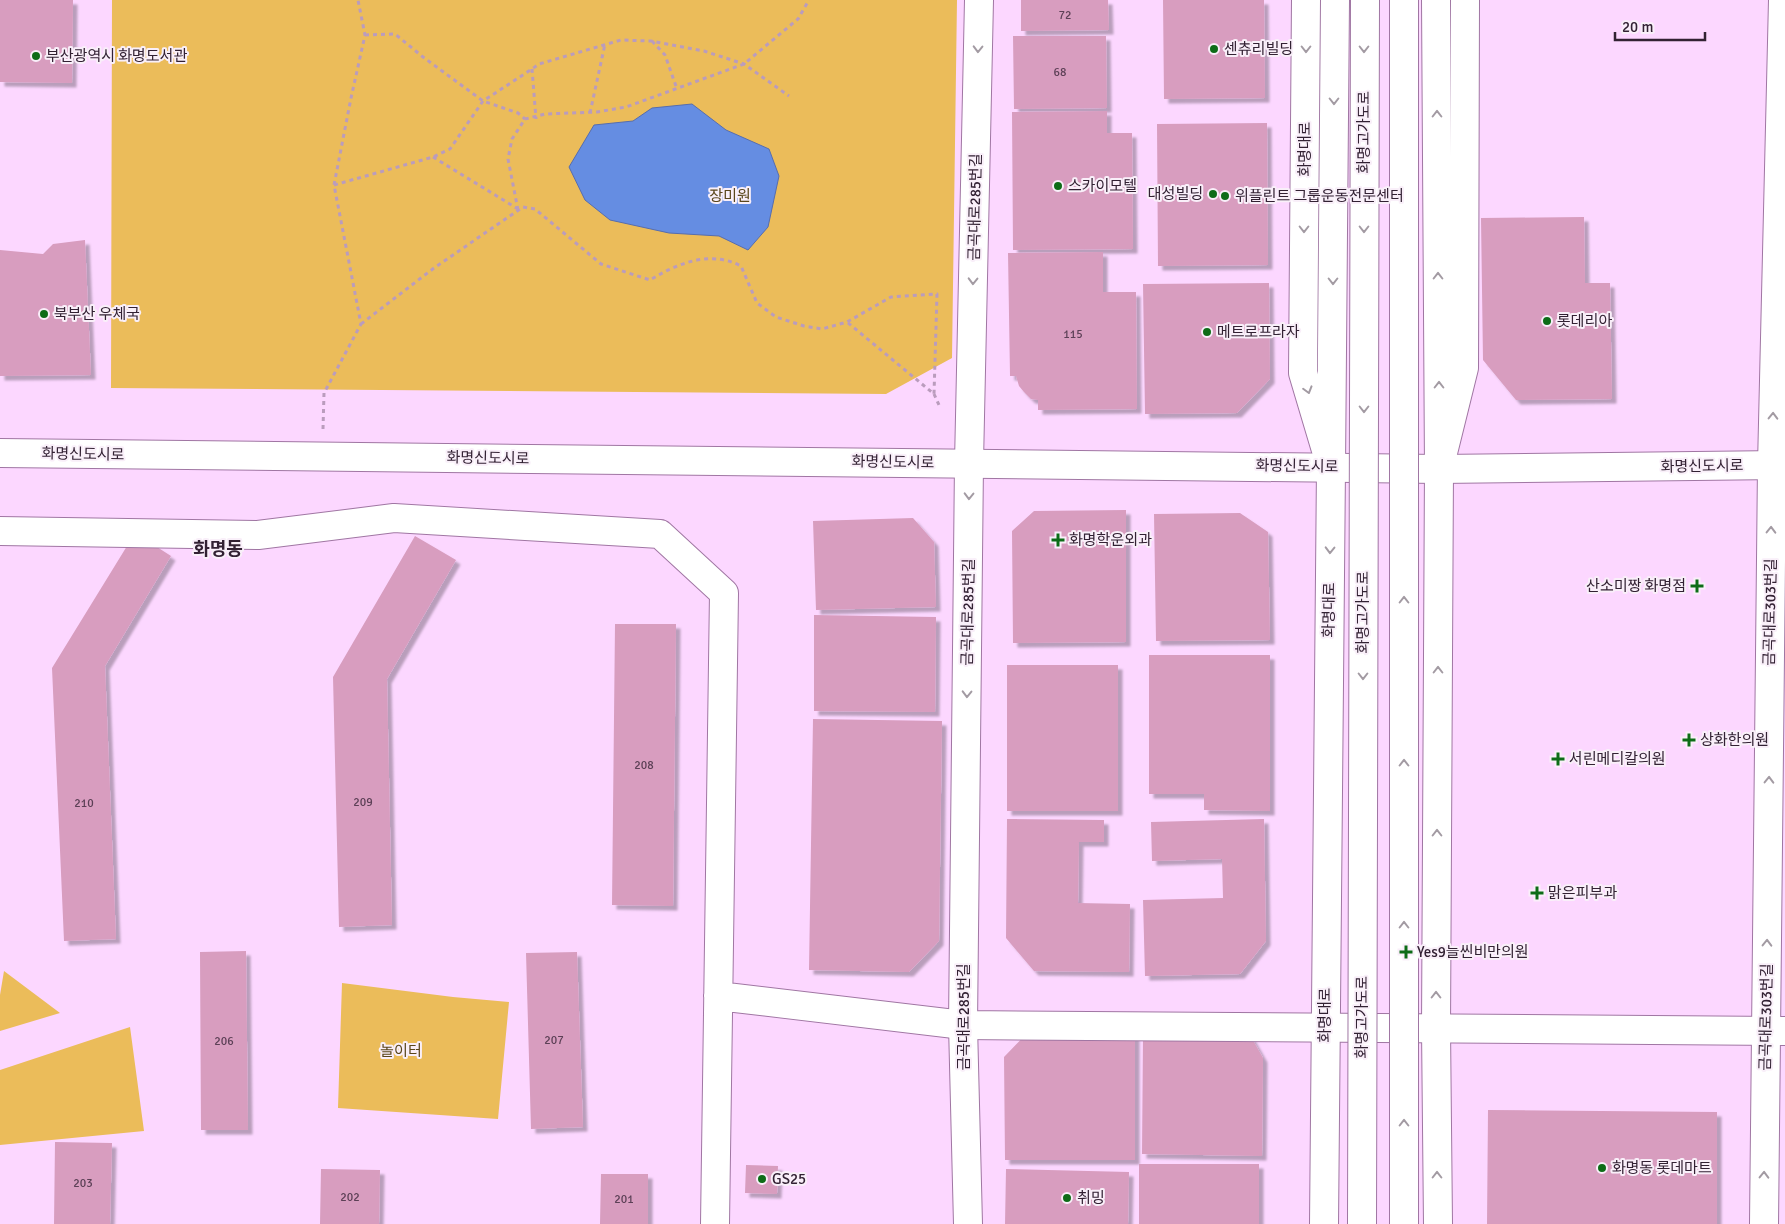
<svg xmlns="http://www.w3.org/2000/svg" width="1785" height="1224" font-family="Signika,'Noto Sans KR',sans-serif">
<defs>
<filter id="shadow"><feDropShadow dx="4.5" dy="4.5" stdDeviation="1" flood-color="#0004"/></filter>
</defs>
<rect width="100%" height="100%" fill="#fcd7ff"/>
<path fill="#ebbc5a" d="M112,0H957L952,358L886,394L111,388Z
M4,971L60,1013L0,1031V995Z
M342,983L453,997L509,1002L498,1119L338,1108Z
M130,1027L144,1131L0,1145V1070Z"/>
<path fill="#658de2" stroke="#566dae" d="M692,104L726,130L769,149L779,176L768,227L748,250L719,236L669,233L610,220L585,200L569,167L594,125L633,121L652,108Z"/>
<path fill="#d89dbf" filter="url(#shadow)" d="M0,0H73L72,83L0,82Z
M1021,0H1108L1109,30L1021,31Z
M1163,0H1264L1265,98L1164,99Z
M1013,36H1106L1107,108L1014,109Z
M1107,111V133H1132L1133,249L1013,250L1012,112Z
M1267,123L1268,265L1158,266L1157,124Z
M1584,217L1585,283H1610L1612,399L1516,400L1483,360L1481,218Z
M85,240L91,375L0,376V250L43,254L53,244Z
M1103,252V292H1136L1137,409L1038,410V400L1031,399L1024,392L1019,386L1016,376H1010L1008,253Z
M1269,283L1270,379L1237,413L1145,414L1143,284Z
M1126,510V642L1013,643L1012,531L1034,511Z
M1240,513L1268,532L1270,640L1156,641L1154,514Z
M913,518L934,542L936,607L816,610L813,521Z
M135,533L171,556L105,666L116,939L64,941L52,668Z
M415,536L456,560L387,679L392,925L339,927L333,677Z
M814,615L936,617L935,712L814,711Z
M615,624H676L673,906L612,905Z
M1149,655H1270V811L1204,810V794H1149Z
M1007,665H1118V811H1007Z
M813,719L942,721L939,941L909,972L809,970Z
M1007,819L1104,820V842H1079L1078,903L1130,904L1129,972L1034,971L1006,938Z
M1264,819L1266,941L1240,974L1145,976L1143,900L1223,898L1222,859L1152,861L1151,822Z
M246,951L248,1130H201L200,952Z
M577,952L583,1127L531,1129L526,953Z
M1031,1029H1135V1160H1005L1004,1057Z
M1143,1034L1250,1035L1263,1058L1262,1156L1142,1154Z
M1488,1110L1717,1112V1224H1487Z
M55,1142L112,1143L110,1224H54Z
M1139,1164H1259V1224H1139Z
M746,1165L778,1166L777,1194L745,1193Z
M321,1169L380,1170L379,1224H320Z
M1006,1169L1129,1172L1128,1224H1005Z
M601,1174H648V1224H600Z"/>
<g fill="none" stroke-linecap="round" stroke-linejoin="round">
<defs>
<path id="minor" d="M0,531L258,535L394,518L660,534L724,593L715,1224
M718,996L963,1025L1785,1031"/>
<path id="tertiary" d="M968,1224L963,1025L969,463L979,0
M1764,1224L1772,465L1783,0"/>
<path id="secondary" d="M0,453L1439,469L1785,465"/>
<path id="primary" d="M1306,0L1303,373L1331,467L1324,1224
M1438,1224L1436,1028L1439,469L1464,368L1465,0"/>
<path id="trunk" d="M1436,0L1439,469
M1331,467L1335,0"/>
</defs>
<use href="#minor" stroke="#a076a3" stroke-width="30"/>
<use href="#tertiary" stroke="#a076a3" stroke-width="30"/>
<use href="#secondary" stroke="#a076a3" stroke-width="30"/>
<use href="#primary" stroke="#a076a3" stroke-width="30"/>
<use href="#trunk" stroke="#a076a3" stroke-width="30"/>
<path stroke="#ba9cbd" stroke-width="3" stroke-dasharray="4 4" stroke-linecap="butt" d="M365,35L395,34L423,57L483,101L518,113L525,119
M652,41L665,55L677,89
M532,69L536,119
M590,113L605,44
M433,157L518,209
M334,185L433,157L450,149L483,101L532,69L539,64L621,40L651,41L704,51L744,64L789,96
M518,210L508,159L512,139L525,119L545,114L597,112L626,107L744,64L798,19L809,0
M361,324L434,268L523,207L535,209L601,264L650,280C678,263 710,250 741,266L757,303L776,317L804,326L822,329L847,322L891,297L937,294L934,394L847,322
M934,394L939,405
M323,429L324,393L361,324L334,185L351,98L365,35L358,0"/>
<use href="#minor" stroke="#fff" stroke-width="28"/>
<use href="#tertiary" stroke="#fff" stroke-width="28"/>
<use href="#secondary" stroke="#fff" stroke-width="28"/>
<use href="#primary" stroke="#fff" stroke-width="28"/>
<use href="#trunk" stroke="#fff" stroke-width="28"/>
<defs>
<path id="trunk-bridge" d="M1362,1224L1365,0
M1404,1224V0"/>
</defs>
<use href="#trunk-bridge" stroke="#a076a3" stroke-width="30" stroke-linecap="butt"/>
<use href="#trunk-bridge" stroke="#fff" stroke-width="28"/>
</g>
<defs><path id="oneway-chevron" d="M-2-3.5L2.5 0L-2 3.5" fill="none" stroke-width="1.6" stroke-linecap="round" stroke-linejoin="round" transform="scale(1.25)"/></defs>
<g stroke="#a39ba3">
<use href="#oneway-chevron" transform="translate(978 49) rotate(91)"/>
<use href="#oneway-chevron" transform="translate(1306 49) rotate(90)"/>
<use href="#oneway-chevron" transform="translate(1364 49) rotate(90)"/>
<use href="#oneway-chevron" transform="translate(1334 101) rotate(90)"/>
<use href="#oneway-chevron" transform="translate(1437 114) rotate(-90)"/>
<use href="#oneway-chevron" transform="translate(1304 229) rotate(90)"/>
<use href="#oneway-chevron" transform="translate(1364 229) rotate(90)"/>
<use href="#oneway-chevron" transform="translate(1438 276) rotate(-90)"/>
<use href="#oneway-chevron" transform="translate(973 281) rotate(91)"/>
<use href="#oneway-chevron" transform="translate(1333 281) rotate(90)"/>
<use href="#oneway-chevron" transform="translate(1439 385) rotate(-90)"/>
<use href="#oneway-chevron" transform="translate(1308 390) rotate(74)"/>
<use href="#oneway-chevron" transform="translate(1364 409) rotate(90)"/>
<use href="#oneway-chevron" transform="translate(1773 416) rotate(-89)"/>
<use href="#oneway-chevron" transform="translate(969 496) rotate(91)"/>
<use href="#oneway-chevron" transform="translate(1771 530) rotate(-89)"/>
<use href="#oneway-chevron" transform="translate(1330 550) rotate(91)"/>
<use href="#oneway-chevron" transform="translate(1404 600) rotate(-90)"/>
<use href="#oneway-chevron" transform="translate(1438 670) rotate(-90)"/>
<use href="#oneway-chevron" transform="translate(1363 676) rotate(90)"/>
<use href="#oneway-chevron" transform="translate(967 694) rotate(91)"/>
<use href="#oneway-chevron" transform="translate(1404 763) rotate(-90)"/>
<use href="#oneway-chevron" transform="translate(1769 780) rotate(-89)"/>
<use href="#oneway-chevron" transform="translate(1437 833) rotate(-90)"/>
<use href="#oneway-chevron" transform="translate(1404 925) rotate(-90)"/>
<use href="#oneway-chevron" transform="translate(1767 943) rotate(-89)"/>
<use href="#oneway-chevron" transform="translate(1436 995) rotate(-90)"/>
<use href="#oneway-chevron" transform="translate(1404 1123) rotate(-90)"/>
<use href="#oneway-chevron" transform="translate(1437 1175) rotate(-90)"/>
<use href="#oneway-chevron" transform="translate(1764 1175) rotate(-89)"/>
</g>
<g fill="#0d6c17" stroke="#f9eff9" stroke-width="2">
<circle cx="1214" cy="49" r="5"/>
<circle cx="36" cy="56" r="5"/>
<circle cx="1058" cy="186" r="5"/>
<circle cx="1213" cy="194" r="5"/>
<circle cx="1225" cy="196" r="5"/>
<circle cx="44" cy="314" r="5"/>
<circle cx="1547" cy="321" r="5"/>
<circle cx="1207" cy="332" r="5"/>
<path d="M1055.5 532.5h5v5h5v5h-5v5h-5v-5h-5v-5h5z"/>
<path d="M1694.5 578.5h5v5h5v5h-5v5h-5v-5h-5v-5h5z"/>
<path d="M1686.5 732.5h5v5h5v5h-5v5h-5v-5h-5v-5h5z"/>
<path d="M1555.5 751.5h5v5h5v5h-5v5h-5v-5h-5v-5h5z"/>
<path d="M1534.5 885.5h5v5h5v5h-5v5h-5v-5h-5v-5h5z"/>
<path d="M1403.5 944.5h5v5h5v5h-5v5h-5v-5h-5v-5h5z"/>
<circle cx="1602" cy="1168" r="5"/>
<circle cx="762" cy="1179" r="5"/>
<circle cx="1067" cy="1198" r="5"/>
</g>
<g text-anchor="middle" stroke-width="4" stroke-linejoin="round" paint-order="stroke">
<g font-size="12" fill="#5c4056">
<text x="1065" y="19">72</text>
<text x="1060" y="76">68</text>
<text x="1073" y="338">115</text>
<text x="644" y="769">208</text>
<text x="363" y="806">209</text>
<text x="84" y="807">210</text>
<text x="554" y="1044">207</text>
<text x="224" y="1045">206</text>
<text x="83" y="1187">203</text>
<text x="350" y="1201">202</text>
<text x="624" y="1203">201</text>
</g>
<g font-size="15" fill="#322133" stroke="#f9eff9" text-anchor="start">
<text x="1224" y="54">센츄리빌딩</text>
<text x="46" y="61">부산광역시 화명도서관</text>
<text x="1068" y="191">스카이모텔</text>
<text x="1203" y="199" text-anchor="end">대성빌딩</text>
<text x="1235" y="201">위플린트 그룹운동전문센터</text>
<text x="54" y="319">북부산 우체국</text>
<text x="1557" y="326">롯데리아</text>
<text x="1217" y="337">메트로프라자</text>
<text x="1069" y="545">화명학운외과</text>
<text x="1686" y="591" text-anchor="end">산소미짱 화명점</text>
<text x="1700" y="745">상화한의원</text>
<text x="1569" y="764">서린메디칼의원</text>
<text x="1548" y="898">맑은피부과</text>
<text x="1417" y="957">Yes9늘씬비만의원</text>
<text x="1612" y="1173">화명동 롯데마트</text>
<text x="772" y="1184">GS25</text>
<text x="1077" y="1203">취밍</text>
</g>
<g font-size="15" fill="#322133" stroke="#f9eff9">
<text transform="translate(1364 132) rotate(-90)" y="5">화명고가도로</text>
<text transform="translate(1305 149) rotate(-90)" y="5">화명대로</text>
<text transform="translate(975 207) rotate(-89)" y="5">금곡대로285번길</text>
<text transform="translate(83 454) rotate(1)" y="5">화명신도시로</text>
<text transform="translate(488 458) rotate(1)" y="5">화명신도시로</text>
<text transform="translate(893 462) rotate(1)" y="5">화명신도시로</text>
<text transform="translate(1297 466) rotate(1)" y="5">화명신도시로</text>
<text transform="translate(1702 466) rotate(-1)" y="5">화명신도시로</text>
<text transform="translate(1329 610) rotate(-89)" y="5">화명대로</text>
<text transform="translate(968 612) rotate(-89)" y="5">금곡대로285번길</text>
<text transform="translate(1363 612) rotate(-90)" y="5">화명고가도로</text>
<text transform="translate(1770 612) rotate(-89)" y="5">금곡대로303번길</text>
<text transform="translate(1325 1015) rotate(-90)" y="5">화명대로</text>
<text transform="translate(964 1017) rotate(-90)" y="5">금곡대로285번길</text>
<text transform="translate(1362 1017) rotate(-90)" y="5">화명고가도로</text>
<text transform="translate(1766 1017) rotate(-89)" y="5">금곡대로303번길</text>
</g>
<g font-size="15" fill="#5a461b" stroke="#f9eff9">
<text x="730" y="201">장미원</text>
<text x="401" y="1056">놀이터</text>
</g>
<g font-size="18" font-weight="bold" fill="#322133" stroke="#f9eff9">
<text x="218" y="555">화명동</text>
</g>
</g>
<path d="M1615 32v8h90v-8" fill="none" stroke="#322133" stroke-width="2.5"/>
<text x="1622" y="32" font-size="15" fill="#322133" stroke="#f9eff9" stroke-width="4" paint-order="stroke">20 m</text>
</svg>
